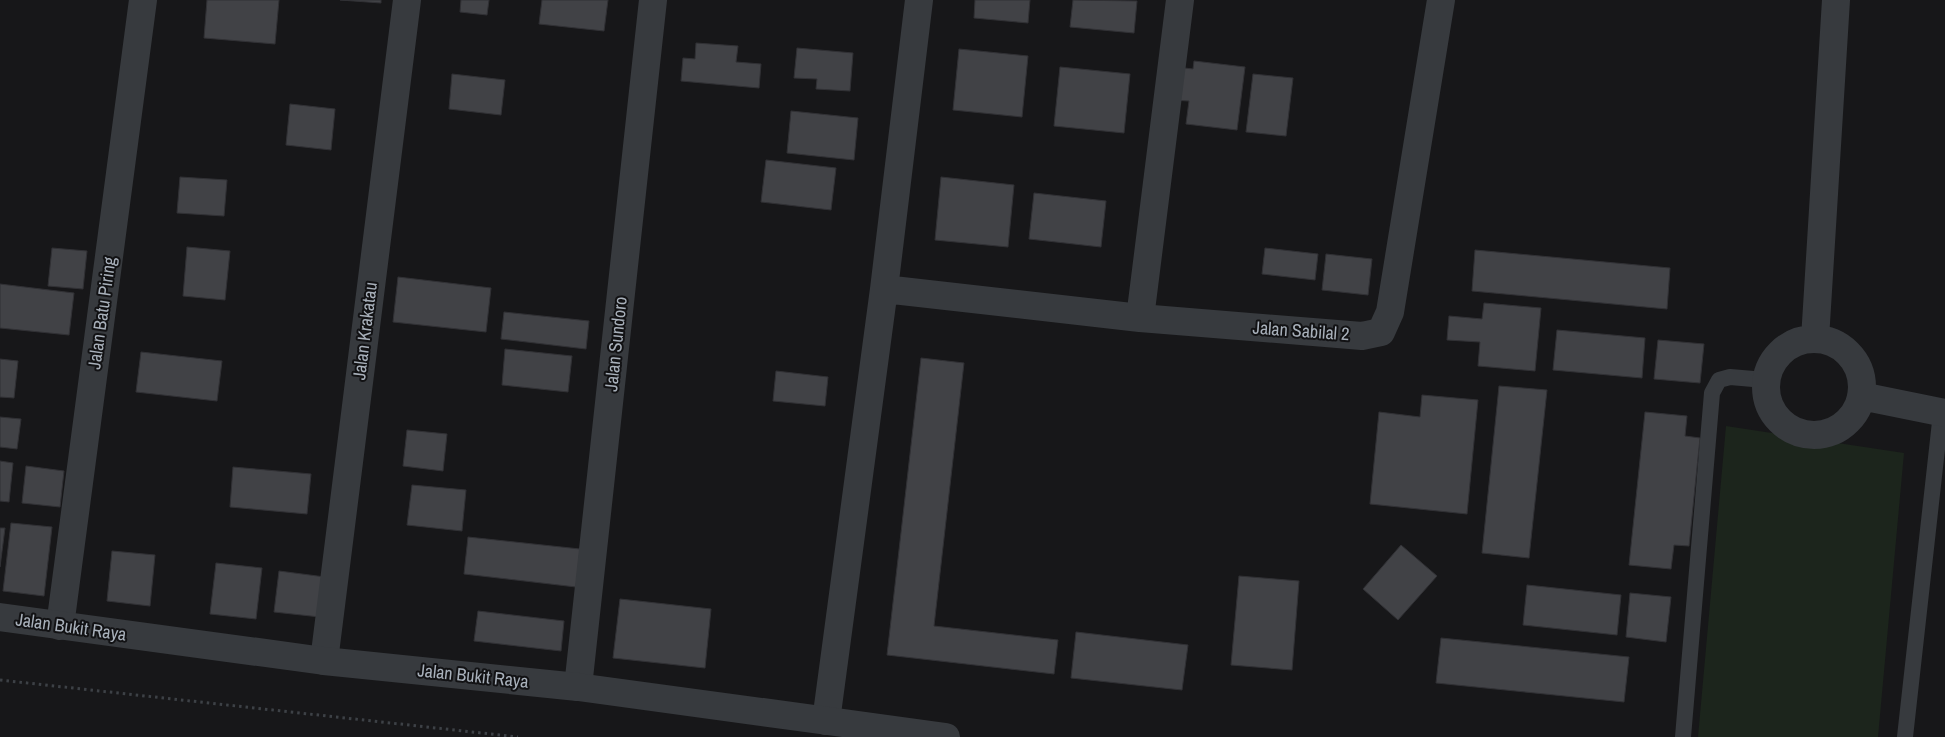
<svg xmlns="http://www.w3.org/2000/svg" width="1945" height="737" font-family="'Archivo Narrow',sans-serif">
<rect width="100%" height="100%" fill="#171719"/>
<path fill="#1c251c" d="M1726,426L1904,453L1878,737H1698Z"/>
<path fill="#414246" stroke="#313135" d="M207,0H279L275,44L204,38Z
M340,0H381V3Z
M461,0H489L487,15L460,12Z
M542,0H608L604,31L539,24Z
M975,0H1030L1028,23L974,18Z
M1073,0L1137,1L1134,33L1070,27Z
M696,43L738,46L736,62L761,64L759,88L681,81L683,58L695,59Z
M797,48L853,53L850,91L816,89L817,79L794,78Z
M959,49L1028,56L1022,117L953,110Z
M1194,61L1245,67L1237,130L1186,124L1189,101L1172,100L1176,67L1193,69Z
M1060,67L1130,74L1124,133L1054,126Z
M452,74L505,80L501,115L449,109Z
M1253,74L1293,78L1286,136L1246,132Z
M290,104L335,109L331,150L286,145Z
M791,111L858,118L854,160L787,153Z
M766,160L836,168L831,210L761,202Z
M180,177L227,180L224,216L177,213Z
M941,177L1014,185L1008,247L935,240Z
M1034,193L1106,201L1101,247L1029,239Z
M187,247L230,251L225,300L183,296Z
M52,248L87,251L83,289L48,286Z
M1265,248L1318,254L1315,280L1262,274Z
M1475,250L1670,268L1667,309L1472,291Z
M1326,254L1372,259L1368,295L1322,290Z
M398,277L491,288L486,332L393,322Z
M0,284L74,293L69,335L0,328Z
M1484,303L1541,308L1535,371L1478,366L1480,342L1447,340L1449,316L1482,319Z
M504,312L589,321L586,349L501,339Z
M1557,330L1645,338L1642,378L1553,370Z
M1658,340L1704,344L1700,383L1654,379Z
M505,349L572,356L568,392L502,385Z
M141,352L222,361L217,401L136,392Z
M921,358L964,363L934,626L1058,640L1054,674L887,655Z
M0,359L18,361L14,398L0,397Z
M776,371L828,377L825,406L773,401Z
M1499,386L1547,390L1529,558L1482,553Z
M1422,395L1478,400L1467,514L1370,504L1379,412L1420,417Z
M1645,412L1687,416L1685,436L1700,438L1689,546L1674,545L1671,569L1629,565Z
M0,417L21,419L17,449L0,447Z
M407,430L447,434L443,471L403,466Z
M0,461L13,463L9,502L0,501Z
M26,466L64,471L60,507L22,503Z
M233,467L311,474L307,514L230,507Z
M412,485L466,490L462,531L407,525Z
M11,523L52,527L44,596L3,591Z
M0,528H5L0,567Z
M468,537L580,549L576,587L464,574Z
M1401,545L1437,576L1398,620L1363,589Z
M112,551L155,555L150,606L107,601Z
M216,563L262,568L256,619L210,614Z
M279,571L325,577L320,617L274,612Z
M1239,576L1299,581L1292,670L1231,665Z
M1527,585L1621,595L1617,635L1523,625Z
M1630,593L1671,597L1666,642L1626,637Z
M620,599L711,609L705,668L613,658Z
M478,611L564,621L561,651L474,641Z
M1076,632L1188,645L1182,690L1071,678Z
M1441,638L1629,657L1624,702L1436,683Z"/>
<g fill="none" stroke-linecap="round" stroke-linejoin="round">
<path stroke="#3d4146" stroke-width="3" stroke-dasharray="2.5 4" stroke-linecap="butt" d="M0,680L518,737"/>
<path stroke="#373a3e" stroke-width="16" d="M1683,737L1712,393L1719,380L1730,377L1765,380
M1905,737L1941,413"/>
<path stroke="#373a3e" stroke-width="28" d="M884,289L1140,318L1362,336L1381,332L1390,312L1441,0
M1140,318L1180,0
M1815,339L1836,0
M1766 387a48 48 0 1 1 96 0a48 48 0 1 1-96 0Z
M1861,396L1945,413
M60,626L143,0
M324,661L407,0
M578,687L653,0
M826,721L884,289L919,0"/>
<path stroke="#373a3e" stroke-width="28" d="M0,617L324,661L578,687L946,737"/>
</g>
<g text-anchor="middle" stroke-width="4" stroke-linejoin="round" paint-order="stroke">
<g font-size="18" fill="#a8b0ba" stroke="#121214">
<text transform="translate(102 313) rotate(-82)" y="6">Jalan Batu Piring</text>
<text transform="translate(365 331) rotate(-83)" y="6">Jalan Krakatau</text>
<text transform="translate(1301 331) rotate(4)" y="6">Jalan Sabilal 2</text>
<text transform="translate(616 344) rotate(-84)" y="6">Jalan Sundoro</text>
<text transform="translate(71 627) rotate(8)" y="6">Jalan Bukit Raya</text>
<text transform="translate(473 676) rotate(6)" y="6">Jalan Bukit Raya</text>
</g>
</g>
</svg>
